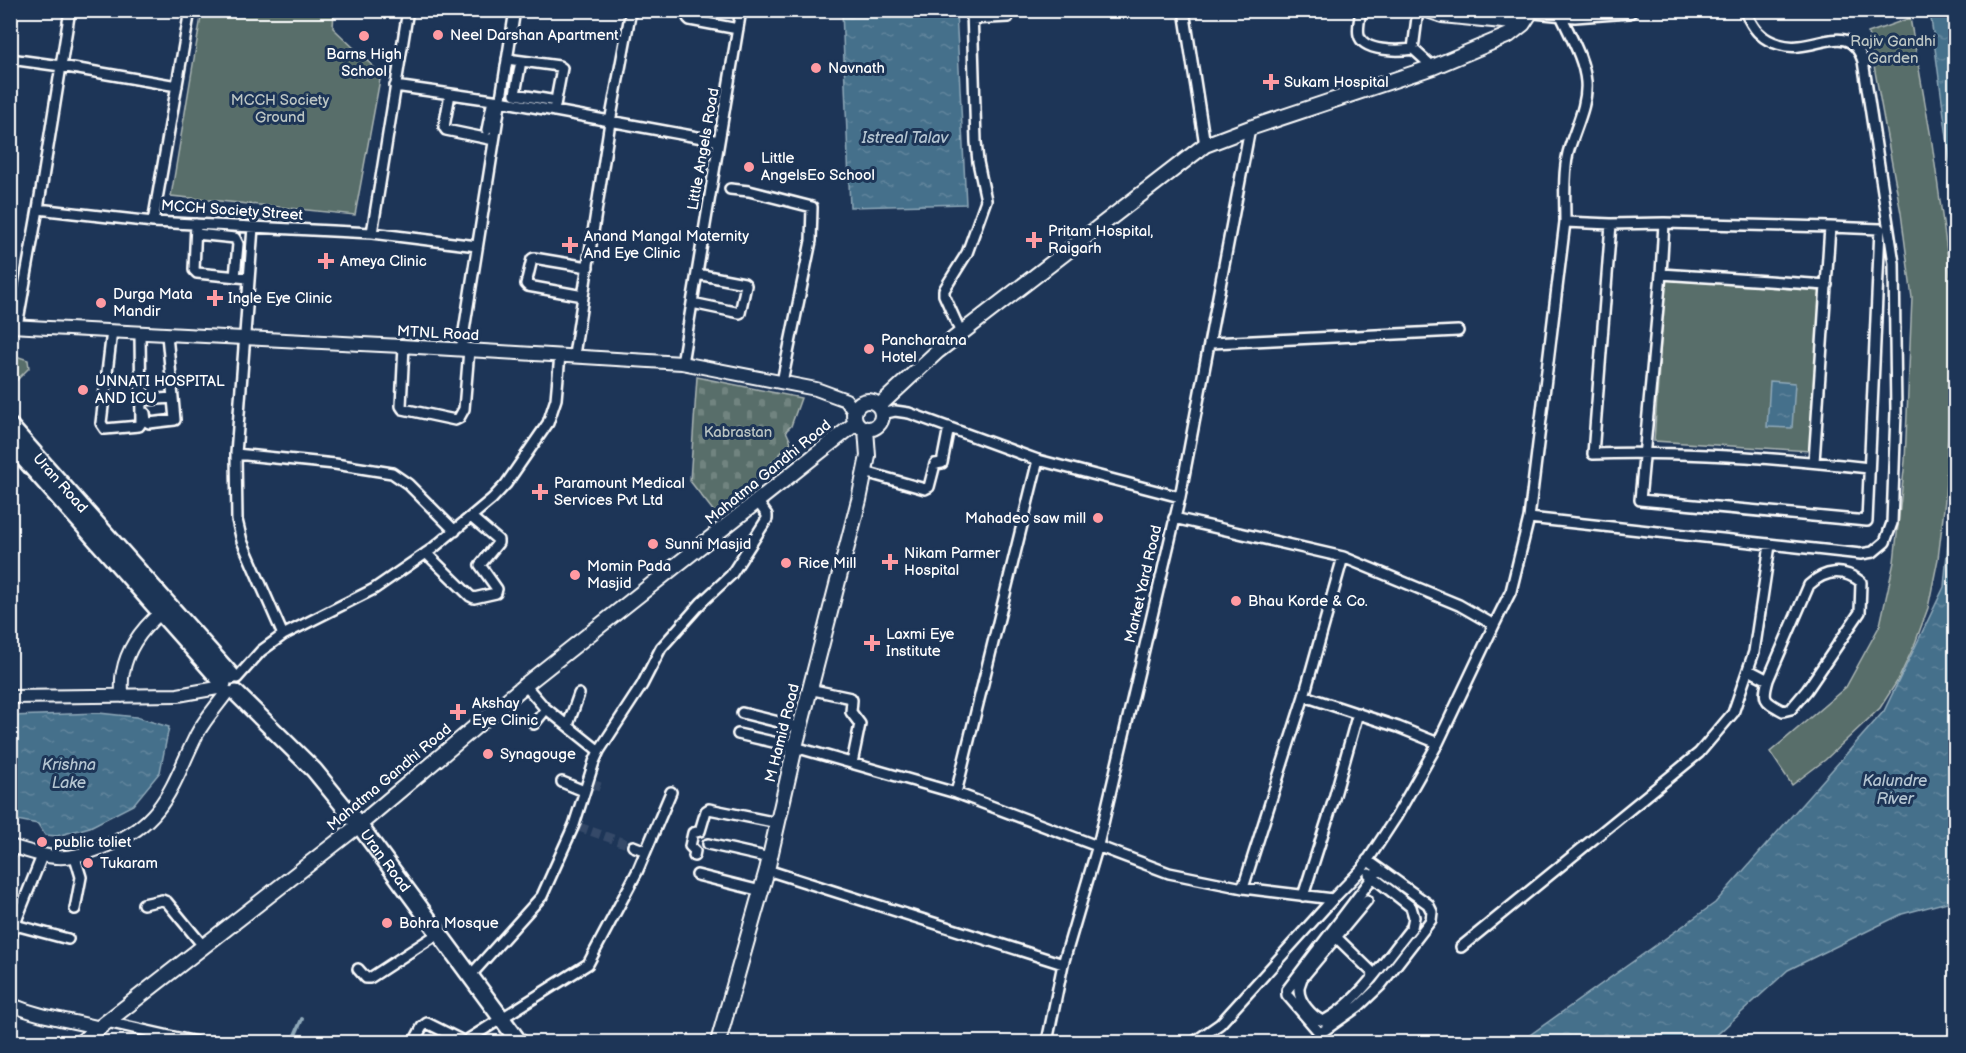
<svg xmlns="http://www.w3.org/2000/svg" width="1966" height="1053" font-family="'Balsamiq Sans',sans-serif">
<defs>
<pattern id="cemetery-stones" width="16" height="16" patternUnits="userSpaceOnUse" patternTransform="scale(1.5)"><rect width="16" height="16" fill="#586e6a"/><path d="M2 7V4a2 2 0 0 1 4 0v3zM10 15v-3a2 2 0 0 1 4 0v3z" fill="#718480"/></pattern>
<pattern id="water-ripples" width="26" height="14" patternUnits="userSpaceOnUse" patternTransform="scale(1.5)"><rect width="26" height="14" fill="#456f8b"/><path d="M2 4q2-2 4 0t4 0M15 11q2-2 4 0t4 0" fill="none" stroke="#61859c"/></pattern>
</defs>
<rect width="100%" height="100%" fill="#1d3557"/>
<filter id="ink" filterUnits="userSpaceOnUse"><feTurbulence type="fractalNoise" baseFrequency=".0167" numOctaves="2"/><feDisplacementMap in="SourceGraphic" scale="12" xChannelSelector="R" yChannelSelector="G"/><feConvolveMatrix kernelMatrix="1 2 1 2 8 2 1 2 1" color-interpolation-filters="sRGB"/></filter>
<g filter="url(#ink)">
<path fill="url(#cemetery-stones)" stroke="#acb6b4" stroke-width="1.5" d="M697,377L801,398L791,426L786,431L791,442L745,492L723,509L729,518L722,522L690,481Z"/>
<path fill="#586e6a" stroke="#acb6b4" stroke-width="1.5" d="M202,11H334L333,28L381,74L355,215L171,196Z
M1910,18L1932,143L1954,302L1945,500L1938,559L1928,608L1914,646L1898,680L1880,708L1825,760L1792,785L1770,752L1846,687L1880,625L1894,562L1905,461L1912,298L1901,213L1868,33Z
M1665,280L1822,291L1810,451L1654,441Z
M11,338H17L13,355L28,360L29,368L11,386Z"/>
<path fill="url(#water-ripples)" stroke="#8fa9b9" stroke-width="1.5" d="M842,11H956L966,204L850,207Z
M1930,11H1955V197Z
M1770,381L1795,383L1792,428L1767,427Z
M1955,464V900L1902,914L1788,970L1709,1042H1520L1715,903L1884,711L1944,587Z
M99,713L136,717L169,727L160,772L133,805L90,827L57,836L45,835L38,824L11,819V716Z"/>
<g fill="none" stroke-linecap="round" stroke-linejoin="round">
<path stroke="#8fa9b9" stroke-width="4" d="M292,1042L302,1019"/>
<path stroke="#344968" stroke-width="9" stroke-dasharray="9 4.5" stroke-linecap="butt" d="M592,784L600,787
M579,827L633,846"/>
<defs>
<path id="minor" d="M689,10L688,18L690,20L738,29
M1184,10L1205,145
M1361,10C1360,18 1357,28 1359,35C1363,52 1399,51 1413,49L1433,67
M972,19L1008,17L1010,10
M1413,49L1418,10
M10,59L61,66L177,86
M507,59L559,66L562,68L554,111
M521,61L515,94L550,100
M395,86L500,101L719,141
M450,94L444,127L446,130L494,140
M487,130L493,100
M730,189L749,191L812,207L811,241L782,382
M38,209L153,222L372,233L477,246
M153,222L190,10
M1565,222L1611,224L1593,454C1685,451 1778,458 1869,468
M1664,223L1830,227
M196,224L194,270L197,273L248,278
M1611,224L1664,223L1661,274
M253,227L236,454L237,520L242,541L283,635
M372,233L408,10
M196,234L235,238L238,244L235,277
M583,296L528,286L526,284L532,259L534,258L588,267
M692,303L740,313L746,285L744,283L697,274
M17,326L38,209L70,10
M112,331L101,423L105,429L139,426L141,423L140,333
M961,333L944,295V290L967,253L986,200L978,162L976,142L972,10
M1211,343L1458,331
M404,346L401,406L403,409L455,420L459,418L464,409L469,350
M461,350L515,10
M574,355L610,122L631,10
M682,363L741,10
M144,392V400L173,398L167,335
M145,413L146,421L149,423L175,420L173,398
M882,414L895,411L909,413L1038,460L1180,497
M236,454L335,464L392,473L408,484L455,531
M1814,462L1830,227L1880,229L1867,521L1640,500L1661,274L1827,285
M865,472L925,489L929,487L935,464L942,463L949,427
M1529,518L1861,554L1873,552L1885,542L1892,523L1896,412L1894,263L1863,61C1851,25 1825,44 1799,46C1787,48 1769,43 1760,34C1753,29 1749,18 1744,10
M426,553L470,596L474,598L496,593L497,589L480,565L498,543V540L471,517
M1494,625L1511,591L1529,518L1565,222C1565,199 1563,175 1568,153C1574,130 1588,106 1586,82C1584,58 1569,34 1560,13
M1749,670L1768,680C1762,701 1765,701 1783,711L1791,709L1807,690L1860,612L1861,582C1843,568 1825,570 1809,585L1768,680
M237,678L261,651L283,635L374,589L432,549L492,499L506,484L548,423L556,399L560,355
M525,685L544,707L599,751
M809,689L851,698L852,700L851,712L860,724L852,763
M1304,696L1398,727L1438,743
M742,713L799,727
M534,724L546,709
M568,725L579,694
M738,734L795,747L956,793L1169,873L1243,888L1333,899L1362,869L1396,817L1438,743L1494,625L1459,605L1343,557L1174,518
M562,782L584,791
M956,793L1038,460
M708,844L770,858
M633,846L646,851
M694,856L695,851L690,846L693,833L700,831L706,811L709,809L778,823
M1367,860L1428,904L1432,912L1431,920L1380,986L1359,1006L1322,1032L1318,1031L1287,995V990L1379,869
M767,870L1063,964
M697,875L761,891
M1243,888L1304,696L1343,557
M1303,896L1333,802L1358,713
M1367,900L1302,978C1301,982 1299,985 1299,988C1298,1001 1312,1017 1323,1021C1356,1006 1388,956 1412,927L1414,917L1411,907L1369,874
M143,904L162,900L167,902L204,947
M75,909L81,877L75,857
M15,925L68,939
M1336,937L1374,974
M10,940L16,921L42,856
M1461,947L1699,753L1733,713L1754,652L1770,545
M358,969L366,978H370L439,933
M470,976L542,896L574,825L594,762L599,751L642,685L661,648L702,602L731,575L767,519V515L758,502
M107,1022L196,1042
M414,1042L422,1027L427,1023L465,1042
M464,1042L588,964L637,872L671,792
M1047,1042L1063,964L1098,845L1180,497L1250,128
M1194,1042L1220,1024L1333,899"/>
<path id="tertiary" d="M1424,10L1442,16L1523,24
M10,326L401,346L682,363L816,389L846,400L854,412
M122,696C122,688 121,680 123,672C127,649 143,628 160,613
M10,697L178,695L223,687
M10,846C53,859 66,863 108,845C166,821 172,784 197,734C205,719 217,706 227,692
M10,1004C39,1017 70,1020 100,1028"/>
<path id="secondary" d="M854 415a14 14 0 1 1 28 0a14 14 0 1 1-28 0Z
M879,406L938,351L1205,145L1250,128L1433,67L1509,35L1523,24L1532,10
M81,1042L359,825L525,685L856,423
M718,1042L767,870L795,747L859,500L868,456L866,429"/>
<g id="primary">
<path id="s1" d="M10,426L232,676"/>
<path d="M10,443L223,683"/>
<path id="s2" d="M236,693L314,770L359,825L519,1042"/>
</g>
<path id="trunk" d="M1534,10L1575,14L1629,10"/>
</defs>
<use href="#minor" stroke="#fff" stroke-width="14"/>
<use href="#tertiary" stroke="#fff" stroke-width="16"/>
<use href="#secondary" stroke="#fff" stroke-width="18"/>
<use href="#primary" stroke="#fff" stroke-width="20"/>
<use href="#trunk" stroke="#fff" stroke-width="20"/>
<use href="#minor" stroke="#1d3557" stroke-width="9"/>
<use href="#tertiary" stroke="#1d3557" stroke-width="12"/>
<use href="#secondary" stroke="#1d3557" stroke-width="14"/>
<use href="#primary" stroke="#1d3557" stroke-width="15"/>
<use href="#trunk" stroke="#1d3557" stroke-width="15"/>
</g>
</g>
<g fill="#ff9aa2" stroke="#1d3557" stroke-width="2">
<circle cx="438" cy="35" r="6"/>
<circle cx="364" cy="36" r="6"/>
<circle cx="816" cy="68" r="6"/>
<path d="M1268 73h6v6h6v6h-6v6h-6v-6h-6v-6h6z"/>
<circle cx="749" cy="167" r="6"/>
<path d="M1031 231h6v6h6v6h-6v6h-6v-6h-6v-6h6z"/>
<path d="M567 236h6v6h6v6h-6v6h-6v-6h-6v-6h6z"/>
<path d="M323 252h6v6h6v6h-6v6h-6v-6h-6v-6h6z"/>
<path d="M212 289h6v6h6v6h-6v6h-6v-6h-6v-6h6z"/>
<circle cx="101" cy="303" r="6"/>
<circle cx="869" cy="349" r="6"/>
<circle cx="83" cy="390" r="6"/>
<path d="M537 483h6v6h6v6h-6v6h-6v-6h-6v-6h6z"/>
<circle cx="1098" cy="518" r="6"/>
<circle cx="653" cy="544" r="6"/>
<path d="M887 553h6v6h6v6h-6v6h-6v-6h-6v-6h6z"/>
<circle cx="786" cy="563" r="6"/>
<circle cx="575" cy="575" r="6"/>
<circle cx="1236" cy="601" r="6"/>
<path d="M869 634h6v6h6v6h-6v6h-6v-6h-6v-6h6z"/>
<path d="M455 703h6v6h6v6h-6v6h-6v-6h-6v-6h6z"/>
<circle cx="488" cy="754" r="6"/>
<circle cx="42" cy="842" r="6"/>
<circle cx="88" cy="863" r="6"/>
<circle cx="387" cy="923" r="6"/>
</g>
<g text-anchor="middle" stroke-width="6" stroke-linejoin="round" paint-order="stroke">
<g font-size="15" fill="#fff" stroke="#1d3557" text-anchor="start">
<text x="450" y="40">Neel Darshan Apartment</text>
<text x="364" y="59" text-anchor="middle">Barns High<tspan x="364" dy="17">School</tspan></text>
<text x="828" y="73">Navnath</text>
<text x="1284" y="87">Sukam Hospital</text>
<text x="761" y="163">Little<tspan x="761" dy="17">AngelsEo School</tspan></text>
<text x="1048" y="236">Pritam Hospital,<tspan x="1048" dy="17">Raigarh</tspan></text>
<text x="584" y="241">Anand Mangal Maternity<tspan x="584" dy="17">And Eye Clinic</tspan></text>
<text x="340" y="266">Ameya Clinic</text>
<text x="113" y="299">Durga Mata<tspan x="113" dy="17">Mandir</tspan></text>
<text x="228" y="303">Ingle Eye Clinic</text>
<text x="881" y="345">Pancharatna<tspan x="881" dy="17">Hotel</tspan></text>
<text x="95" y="386">UNNATI HOSPITAL<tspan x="95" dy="17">AND ICU</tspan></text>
<text x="554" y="488">Paramount Medical<tspan x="554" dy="17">Services Pvt Ltd</tspan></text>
<text x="1086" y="523" text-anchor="end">Mahadeo saw mill</text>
<text x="665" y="549">Sunni Masjid</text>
<text x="904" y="558">Nikam Parmer<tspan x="904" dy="17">Hospital</tspan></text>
<text x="798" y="568">Rice Mill</text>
<text x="587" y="571">Momin Pada<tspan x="587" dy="17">Masjid</tspan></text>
<text x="1248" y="606">Bhau Korde &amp; Co.</text>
<text x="886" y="639">Laxmi Eye<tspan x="886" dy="17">Institute</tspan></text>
<text x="472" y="708">Akshay<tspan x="472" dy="17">Eye Clinic</tspan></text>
<text x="500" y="759">Synagouge</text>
<text x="54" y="847">public toliet</text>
<text x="100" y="868">Tukaram</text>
<text x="399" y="928">Bohra Mosque</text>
</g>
<g font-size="15" fill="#bcc5c3" stroke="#1d3557">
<text x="1893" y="46">Rajiv Gandhi<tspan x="1893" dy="17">Garden</tspan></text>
<text x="280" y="105">MCCH Society<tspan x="280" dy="17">Ground</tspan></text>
<text x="738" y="437">Kabrastan</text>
</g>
<g font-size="15" fill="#fff" stroke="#1d3557">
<text transform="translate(703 149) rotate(-80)" y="5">Little Angels Road</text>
<text transform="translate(232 210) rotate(4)" y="5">MCCH Society Street</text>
<text transform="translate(438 333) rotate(3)" y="5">MTNL Road</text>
<text transform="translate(768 472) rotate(-39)" y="5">Mahatma Gandhi Road</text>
<text dy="5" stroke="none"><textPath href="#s1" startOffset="76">Uran Road</textPath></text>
<text transform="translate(1143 584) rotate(-77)" y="5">Market Yard Road</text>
<text transform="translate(782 733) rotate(-76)" y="5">M Hamid Road</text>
<text transform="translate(389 777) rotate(-40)" y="5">Mahatma Gandhi Road</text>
<text dy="5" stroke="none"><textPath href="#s2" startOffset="225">Uran Road</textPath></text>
</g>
<g font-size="16" font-style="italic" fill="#b5c5d1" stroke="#1d3557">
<text x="905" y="143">Istreal Talav</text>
<text x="69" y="770">Krishna<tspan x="69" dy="18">Lake</tspan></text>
<text x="1895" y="786">Kalundre<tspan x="1895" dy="18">River</tspan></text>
</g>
</g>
<rect width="1966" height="1053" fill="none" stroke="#1d3557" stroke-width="36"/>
<rect x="18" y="18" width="1930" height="1017" fill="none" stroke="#fff" stroke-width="2" filter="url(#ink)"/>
</svg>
